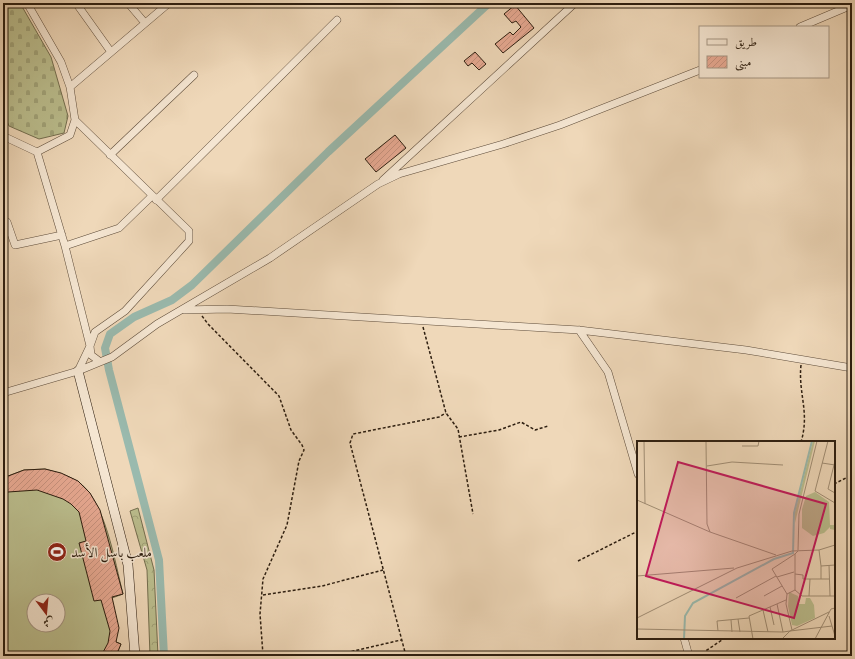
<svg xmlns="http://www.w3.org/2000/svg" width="855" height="659" font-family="'IM FELL Double Pica',Amiri,serif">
<defs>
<pattern id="cemetery-stones" width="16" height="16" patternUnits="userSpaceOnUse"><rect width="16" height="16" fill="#bbbe8e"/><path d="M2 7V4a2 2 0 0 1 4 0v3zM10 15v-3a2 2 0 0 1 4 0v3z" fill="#a1a379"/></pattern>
<pattern id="park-crowns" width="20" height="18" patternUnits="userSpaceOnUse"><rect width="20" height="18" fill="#bbbe8e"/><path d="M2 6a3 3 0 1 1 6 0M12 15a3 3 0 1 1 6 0" fill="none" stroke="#a1a379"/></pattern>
<pattern id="building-hatch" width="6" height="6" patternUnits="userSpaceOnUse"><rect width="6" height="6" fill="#e7a992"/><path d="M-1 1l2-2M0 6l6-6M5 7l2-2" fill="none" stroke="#c6917d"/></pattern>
</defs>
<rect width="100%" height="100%" fill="#efd8b9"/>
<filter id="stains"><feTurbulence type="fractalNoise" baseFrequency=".005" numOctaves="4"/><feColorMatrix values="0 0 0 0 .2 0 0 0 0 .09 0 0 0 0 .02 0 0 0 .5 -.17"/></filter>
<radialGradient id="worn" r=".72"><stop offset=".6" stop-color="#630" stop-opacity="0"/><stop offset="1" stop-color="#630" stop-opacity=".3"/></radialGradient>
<path fill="url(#cemetery-stones)" stroke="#746e4f" d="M3,3H20L51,57L68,116L64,133L39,139L9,126L3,111Z"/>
<path fill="url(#park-crowns)" stroke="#746e4f" d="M138,508L154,570L158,656H150L147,570L130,511Z"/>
<path fill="#bbbe8e" stroke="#746e4f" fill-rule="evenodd" d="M45,469C56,472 67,475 77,481C105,498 115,563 123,594L112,598L116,642L121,644L116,656H3V478L24,470ZM34,601H58V625H34Z"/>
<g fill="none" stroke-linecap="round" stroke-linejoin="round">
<path stroke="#9abaae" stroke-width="8" d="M164,656L159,560L109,370L105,348L110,334L134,317L172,300L192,285L328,152L489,3"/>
</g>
<path fill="url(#building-hatch)" stroke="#2d1e10" d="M515,5L534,28L503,53L495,44L510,32L513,35L521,27L516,21L512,23L504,14Z
M475,52L486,64L479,70L472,63L468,66L464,61Z
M395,135L406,148L376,172L365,159Z
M45,469L61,473L78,481L90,493L100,510L123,594L112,597L119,628L116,642L121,644L116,656H101L108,643L110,631L101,600L94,601L79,543L86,541L79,512L71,504L63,499L37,490L8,492L3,495V478L24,470Z"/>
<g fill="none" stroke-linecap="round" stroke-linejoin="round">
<defs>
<path id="minor" d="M27,3L61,62L70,87L75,120
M76,3L111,52
M128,3L145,23
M800,27L852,5
M70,87L169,3
M3,136L37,152L65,246L90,346L78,371
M37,152L70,135L75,120L189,231V241L125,311L95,332L90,346L91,355L99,361
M110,155L194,75
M383,180L575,3
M156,200L337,20
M3,223L7,222L15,245L62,235
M65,246L119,228L152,196
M184,310L227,309L579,330L746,350L852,368
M579,330L608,372L638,474
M3,393L78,371L112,357L157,324L270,258L378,184L399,174L503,144L560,125L700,70
M684,638L689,656"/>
<path id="secondary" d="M78,371L128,565L135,656"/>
</defs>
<use href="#minor" stroke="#5e4c3a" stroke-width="8"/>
<use href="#secondary" stroke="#2d1e10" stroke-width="10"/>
<path stroke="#2d1e10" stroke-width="1.5" stroke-dasharray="3 2" stroke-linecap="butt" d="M202,316L208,324L279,396L291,430L302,445L304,450L299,461L287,525L263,579L260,614L263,655
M423,327L446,413L458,429L473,514
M801,365C798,394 810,412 801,442
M459,437L499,430L521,422L535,430L548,426
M834,484L852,475
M578,561L638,531
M263,595L322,586L383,570
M332,656L401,640
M406,656L350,443L353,434L439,417L446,413
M698,656L725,638"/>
<use href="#minor" stroke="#f5e6d2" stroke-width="7"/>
<use href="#secondary" stroke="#f5e6d2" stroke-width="9"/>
</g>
<defs>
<symbol id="stadium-disc" viewBox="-11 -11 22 22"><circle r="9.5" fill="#8f2418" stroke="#f5e6d2"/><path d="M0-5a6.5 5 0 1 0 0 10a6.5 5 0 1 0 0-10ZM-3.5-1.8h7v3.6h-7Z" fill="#fff"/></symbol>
</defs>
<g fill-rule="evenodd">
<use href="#stadium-disc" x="46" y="541" width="22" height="22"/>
</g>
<g text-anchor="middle" stroke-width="3" stroke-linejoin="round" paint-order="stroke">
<g font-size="14" fill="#2d1e10" stroke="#f5e6d2" text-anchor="start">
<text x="71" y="557">ملعب باسل الأسد</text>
</g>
</g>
<g transform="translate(637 441)">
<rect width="198" height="198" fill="#efd8b9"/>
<path d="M152,151L161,155L162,163H168L169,157H173L177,164L178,177L160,185L155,184L151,165Z" fill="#bbbe8e"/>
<path d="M176,0H178L158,82V71Z" fill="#bbbe8e"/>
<path d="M178,51L192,61L193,84H198V89L193,88V86L187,92L176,95L165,87V68L169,55Z" fill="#bbbe8e"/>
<path fill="none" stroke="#9abaae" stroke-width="2" d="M47,198L48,175L56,162L137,118L156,112L157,72L175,0"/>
<path fill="none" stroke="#a18e75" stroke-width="1" d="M7,0L8,63M69,0L70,83L73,91M191,0L178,50L198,62M105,5H121L122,0M198,20L191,48L198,52M185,22L198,24M70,25L95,21L146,24M0,59L73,91L139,114M161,109L162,73L180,0M182,109L184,125L198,124M161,110L158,113V149L165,155H198M192,124L193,155M184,125V138M158,133L166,134V138H192M0,135L97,127M140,136L157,131M158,149L150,153L135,128L158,113M150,153L149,163L155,189M127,155L145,145M172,155L173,138M99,157L139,135M140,163L146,191M133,166L137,184M126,169L131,191M192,175L198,195M0,177L100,127L155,110L182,109L198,104M101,178L103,191M94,179L95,191M0,188L146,191L153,190L192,171M81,190L80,180L112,177M116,198L112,175L149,159M145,198L153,190L195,185M178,198L194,168L198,167"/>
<path fill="#c2185b" fill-opacity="0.15" stroke="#c2185b" stroke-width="2" d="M41,21L189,63L157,177L9,135Z"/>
<rect width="198" height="198" fill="none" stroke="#2d1e10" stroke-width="2"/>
</g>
<rect width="855" height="659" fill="none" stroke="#efd8b9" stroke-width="16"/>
<rect x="4" y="4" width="847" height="651" fill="none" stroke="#2d1e10" stroke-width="2"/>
<rect x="8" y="8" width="839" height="643" fill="none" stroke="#2d1e10"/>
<rect x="699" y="26" width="130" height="52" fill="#f5e6d2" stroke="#a59684"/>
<rect x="707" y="39" width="20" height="6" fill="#f5e6d2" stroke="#a59684"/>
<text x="735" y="46" font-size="12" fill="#2d1e10">طريق</text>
<rect x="707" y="56" width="20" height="12" fill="url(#building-hatch)" stroke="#a59684"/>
<text x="735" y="66" font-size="12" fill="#2d1e10">مبنى</text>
<g transform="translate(46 613) rotate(164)"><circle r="19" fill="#f5e6d2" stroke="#a59684"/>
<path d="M0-3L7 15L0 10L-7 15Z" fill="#8f2418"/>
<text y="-6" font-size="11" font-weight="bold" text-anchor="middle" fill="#2d1e10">ش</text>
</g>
<rect width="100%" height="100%" filter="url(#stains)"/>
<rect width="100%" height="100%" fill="url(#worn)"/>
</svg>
